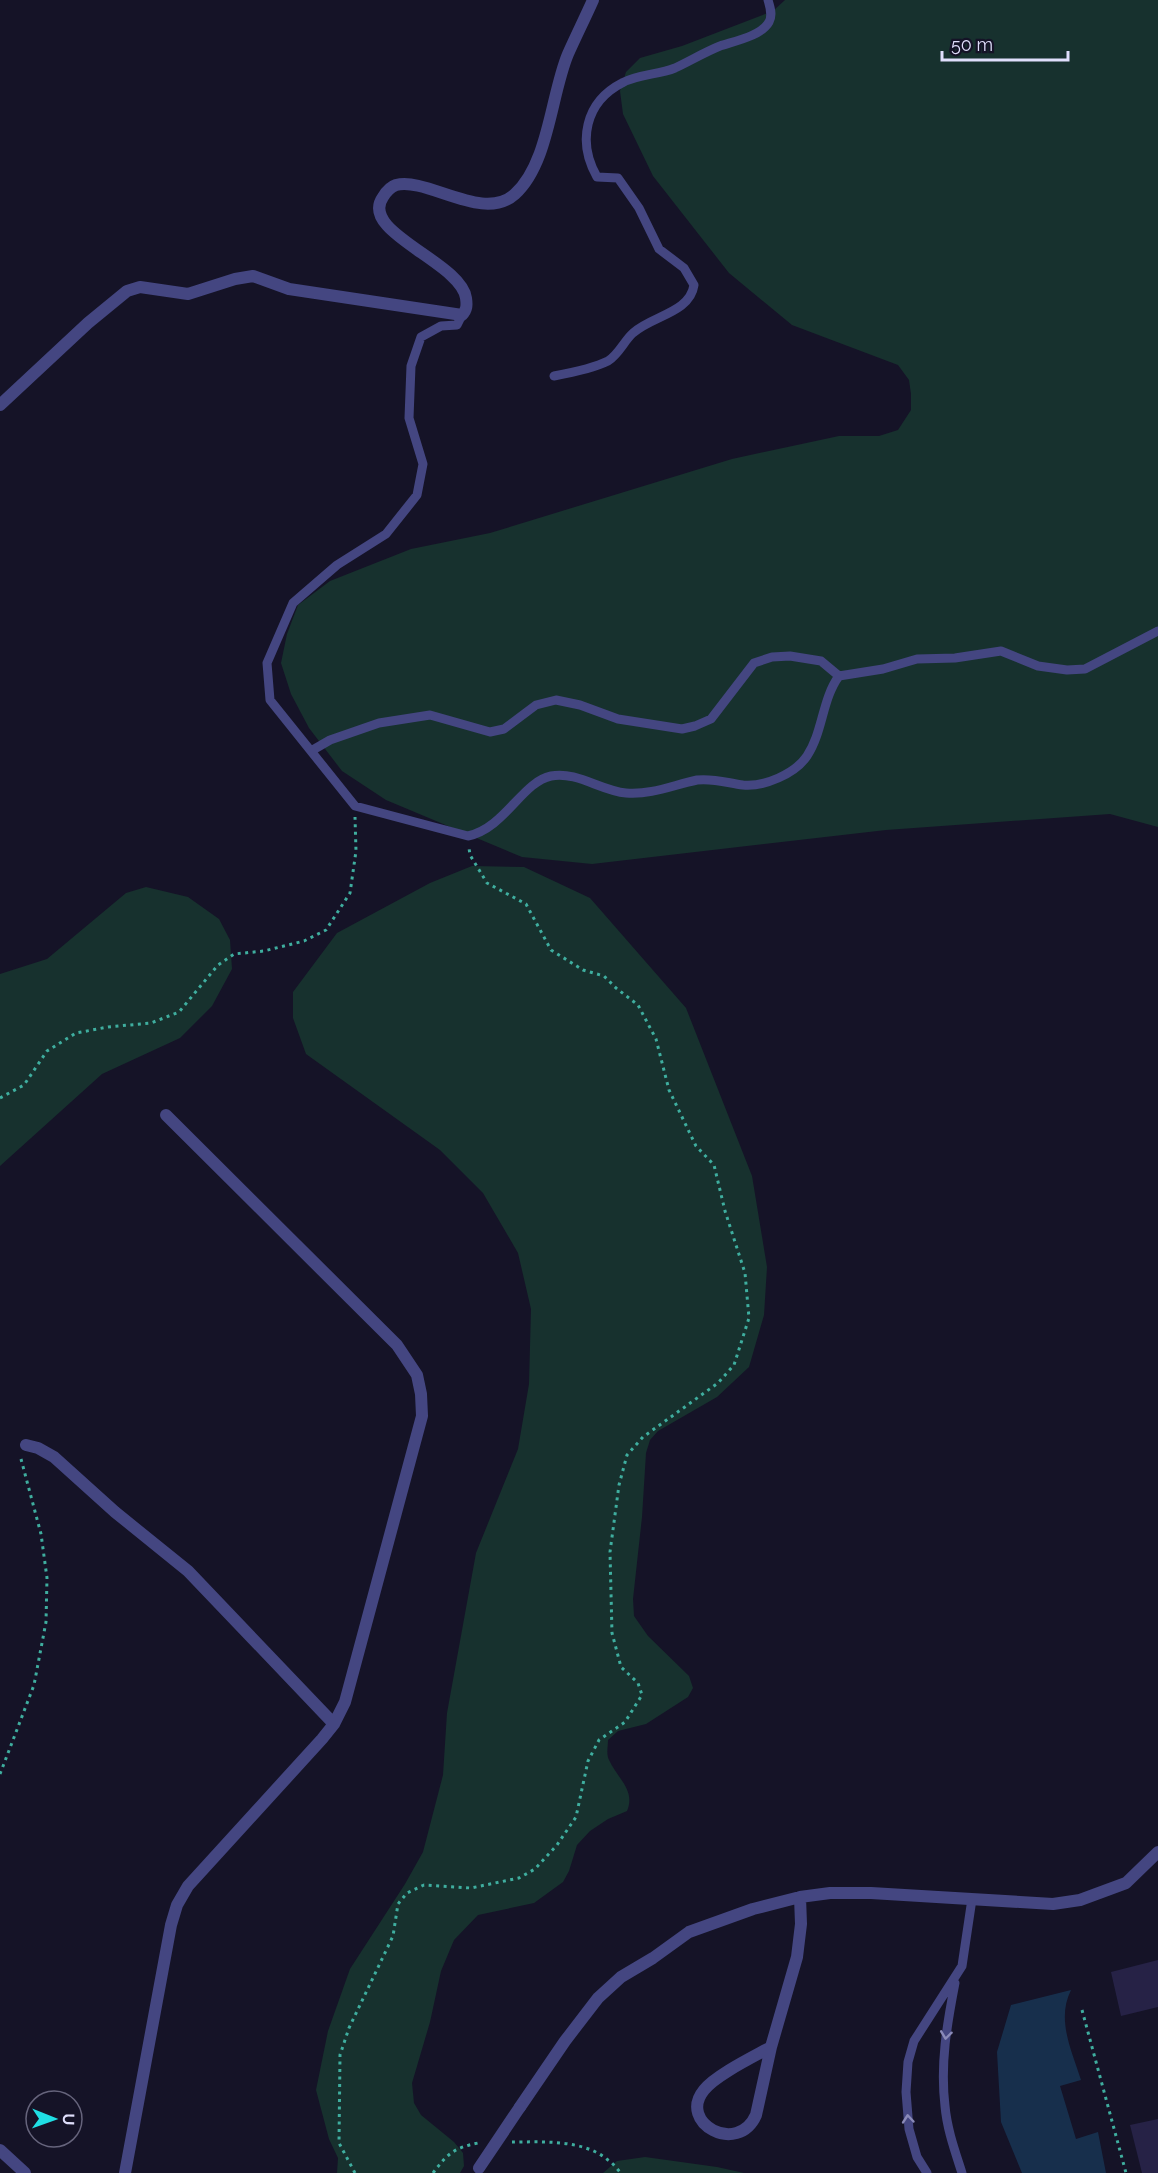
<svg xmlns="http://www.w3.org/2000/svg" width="1158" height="2173" font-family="Raleway,sans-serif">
<rect width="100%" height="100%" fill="#151327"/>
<path fill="#17312e" d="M785,0H1158V827L1110,814L886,830L592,864L522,857L386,800L342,771L309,728L291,694L281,663L287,634L298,605L330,581L411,549L490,533L732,459L839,436H879L898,430L911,410V394L909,380L898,365L792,325L729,273L653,176L623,114L620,91L626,72L640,58L682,46L773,11Z
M472,866L524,867L590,898L686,1008L752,1176L767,1267L764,1315L749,1367L717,1397L658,1431L650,1440L646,1453L642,1517L633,1599L634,1616L648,1636L689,1676L693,1688L688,1697L646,1724L618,1731L608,1740C608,1747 606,1754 609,1760C617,1778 636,1790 627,1811L608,1819L590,1831L577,1845L569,1871L563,1882L534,1903L478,1915L454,1940L441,1971L430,2022L412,2083L414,2103L421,2115L454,2142L463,2153L464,2166L460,2173H337L338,2158L329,2139L316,2090L328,2031L350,1969L405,1884L423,1852L443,1775L447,1713L476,1553L518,1449L529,1384L531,1309L518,1253L483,1193L440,1150L306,1054L293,1018V992L337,933L430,883Z
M146,887L188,897L219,919L230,940L232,969L212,1006L180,1038L102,1074L0,1166V974L47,959L126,893Z
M645,2157L717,2167L744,2173H603L617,2161Z"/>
<path fill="#172f4c" d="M1071,1990C1056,2020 1072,2051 1081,2080L1060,2086L1076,2139L1098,2132L1106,2173H1022L1001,2122L997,2052L1011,2005Z"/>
<path fill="#262246" d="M1158,1960V2007L1121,2016L1111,1972Z
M1158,2119V2173H1142L1130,2125Z"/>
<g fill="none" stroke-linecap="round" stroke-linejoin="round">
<path stroke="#3fae9f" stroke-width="3" stroke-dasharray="3 4.5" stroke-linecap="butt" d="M0,1098L24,1085L47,1051L76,1033L108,1027L151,1023L179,1012L218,965L234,954L264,951L304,941L326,930L350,893L356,851L355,817
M0,1774L34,1685L46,1622L47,1578L41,1534L21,1459
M1082,2010L1126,2173
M512,2142C542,2142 583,2139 608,2160C613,2163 617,2169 621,2173
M355,2173L339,2143L340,2055L349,2028L393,1936L398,1904L407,1893L424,1885L471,1888L519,1878L535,1869L557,1845L576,1817L588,1761L599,1740L625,1722L642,1695L638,1683L621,1667L612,1633L610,1552L619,1485L627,1455L643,1437L718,1383L734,1365L749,1318L745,1273L725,1211L714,1165L696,1146L669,1090L656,1039L638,1005L616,988L604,976L583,970L551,950L526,904L487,883L470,855L469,848
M433,2173C448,2153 454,2148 478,2143"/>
<path stroke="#444681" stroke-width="9" d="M462,315L457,325L441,326L421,337L411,366L409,418L423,464L417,495L386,534L337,565L293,603L267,663L270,700L355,806L468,836C505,828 522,782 551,776C577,771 601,791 626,793C652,795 673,785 697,780C713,778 728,783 743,785C764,787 795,774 807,756C823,732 822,699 839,676L883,669L917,659L955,658L1001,651L1038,666L1067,670L1085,669L1158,631
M554,376C570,373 594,368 608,361C619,354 624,341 633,333C651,316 690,313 694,285L684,268L659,249L639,208L618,178L597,177C577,142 585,102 622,83C638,74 658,75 675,68C690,61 705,52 720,46C735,41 761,36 769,22C773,15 770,7 768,0
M311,751L330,740L379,723L430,715L490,732L504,729L536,705L556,700L580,705L618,719L682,729L695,726L711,719L754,663L772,657L790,656L821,661L839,676
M955,1983C947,2024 940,2064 945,2106C947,2129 955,2151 962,2173
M927,2173L917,2157L909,2129L906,2092L908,2062L914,2041L962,1966L972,1899"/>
<path stroke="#444681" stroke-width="12" d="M0,405L88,323L127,291L140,287L188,294L235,279L253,276L289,289L462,315C467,310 467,305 466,298C461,262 358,232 383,197C386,192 390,187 396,185C428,177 483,223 515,194C549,163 551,94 568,54C576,36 585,18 593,0
M26,1445L38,1448L54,1457L115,1512L188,1571L334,1724
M771,2047C753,2057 716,2075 704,2090C677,2123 738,2156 756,2115L771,2047L797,1957L801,1924L800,1897
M520,2107L565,2041L598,1998L621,1977L653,1958L689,1932L753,1909L800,1897L830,1893H871L1053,1904L1080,1900L1126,1883L1158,1852
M0,2150L25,2173
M125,2173L171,1925L177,1905L188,1886L322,1739L334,1724L345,1702L422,1416L421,1394L417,1375L397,1345L166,1115"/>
<path stroke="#444681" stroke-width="12" d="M479,2168L520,2107"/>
</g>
<defs><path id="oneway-chevron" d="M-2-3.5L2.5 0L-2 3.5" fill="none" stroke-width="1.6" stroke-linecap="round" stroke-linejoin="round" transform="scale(1.5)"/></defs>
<g stroke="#8a8ab8">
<use href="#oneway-chevron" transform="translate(946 2035) rotate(97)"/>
<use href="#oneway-chevron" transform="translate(908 2119) rotate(-95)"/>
</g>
<g transform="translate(54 2119) rotate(91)"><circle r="28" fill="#151327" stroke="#66647c" stroke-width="1.5"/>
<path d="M0-4.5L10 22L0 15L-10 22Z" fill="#20dee4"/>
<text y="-9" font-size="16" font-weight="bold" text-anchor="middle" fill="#dfdefb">U</text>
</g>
<path d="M942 51v9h126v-9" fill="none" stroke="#dfdefb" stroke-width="3"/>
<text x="951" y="51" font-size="18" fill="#dfdefb" stroke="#151327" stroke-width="4.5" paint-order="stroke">50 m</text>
</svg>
